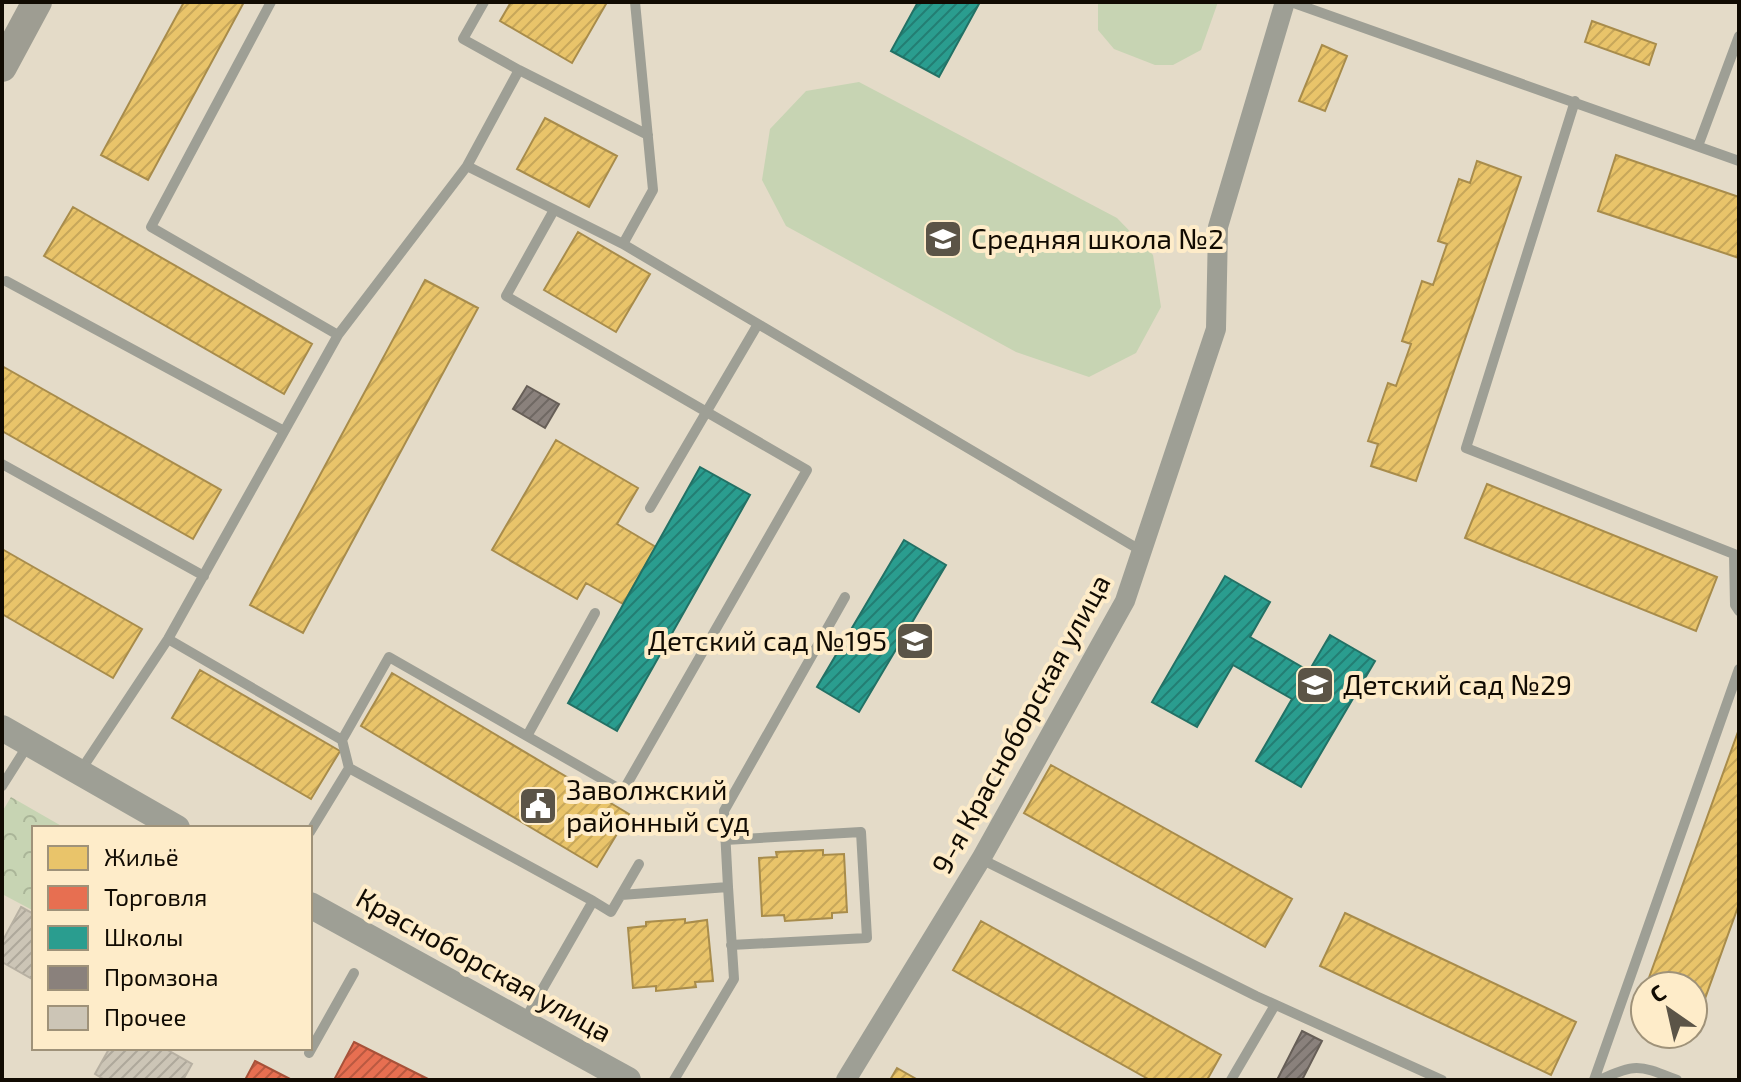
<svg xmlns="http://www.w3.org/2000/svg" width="1741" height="1082" font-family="'Exo 2',sans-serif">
<defs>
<pattern id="forest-crowns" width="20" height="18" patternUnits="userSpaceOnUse" patternTransform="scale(2)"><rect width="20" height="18" fill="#c7d4b3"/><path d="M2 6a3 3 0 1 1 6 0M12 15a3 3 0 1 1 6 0" fill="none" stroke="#aab598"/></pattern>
<pattern id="homes-hatch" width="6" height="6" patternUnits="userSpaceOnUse" patternTransform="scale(2)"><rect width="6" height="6" fill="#e9c46a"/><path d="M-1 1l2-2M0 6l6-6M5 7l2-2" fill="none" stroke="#c7a75a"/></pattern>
<pattern id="shops-hatch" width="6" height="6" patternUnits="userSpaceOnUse" patternTransform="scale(2)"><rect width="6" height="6" fill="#e76f51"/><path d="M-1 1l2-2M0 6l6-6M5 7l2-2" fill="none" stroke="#ba5941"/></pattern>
<pattern id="schools-hatch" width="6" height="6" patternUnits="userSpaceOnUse" patternTransform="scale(2)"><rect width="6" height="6" fill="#2a9d8f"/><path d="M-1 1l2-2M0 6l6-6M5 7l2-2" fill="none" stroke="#237e73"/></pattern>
<pattern id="industry-hatch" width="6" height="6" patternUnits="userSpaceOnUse" patternTransform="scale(2)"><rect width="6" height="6" fill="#8a817c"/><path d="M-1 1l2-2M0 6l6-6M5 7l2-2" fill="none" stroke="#6f6863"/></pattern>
<pattern id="building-hatch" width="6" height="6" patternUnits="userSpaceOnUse" patternTransform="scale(2)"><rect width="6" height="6" fill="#ccc5b6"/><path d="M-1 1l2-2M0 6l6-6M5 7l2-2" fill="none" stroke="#aea89b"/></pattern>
</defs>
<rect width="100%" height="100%" fill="#e4dbc8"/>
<path fill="url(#forest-crowns)" d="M11,797L65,828H34V911L2,894V812Z"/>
<path fill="#c7d4b3" d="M1098,2H1218L1201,50L1173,65H1155L1114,49L1098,30Z
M859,82L1117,218L1153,255L1161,307L1136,353L1089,377L1016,352L786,226L762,180L770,129L806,91Z"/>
<path fill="url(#homes-hatch)" stroke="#a88c4b" stroke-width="2" d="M184,2H244L148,180L101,155Z
M511,2H602L606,4L572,63L500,21Z
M1592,21L1656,44L1649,65L1585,42Z
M1322,45L1347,56L1325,111L1299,101Z
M545,118L617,156L589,207L517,169Z
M1616,155L1739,197V258L1598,211Z
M1477,161L1521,177L1416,481L1371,466L1378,444L1368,441L1388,383L1396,386L1411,344L1402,341L1422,281L1433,285L1447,244L1438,241L1459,179L1470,183Z
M73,207L312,344L284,394L44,256Z
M578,232L650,274L616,332L544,290Z
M425,280L478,308L303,633L250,605Z
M2,366L221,490L193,539L2,431Z
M556,440L638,488L617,524L656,547L623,604L586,583L577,599L492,550Z
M1487,484L1717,577L1696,631L1465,538Z
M2,549L142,629L113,678L2,614Z
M200,670L340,751L311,799L172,718Z
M392,673L629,814L597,867L361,726Z
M1739,729V904L1693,1032V986H1646Z
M1051,765L1292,899L1265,947L1024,813Z
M823,850V855L844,854L847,912L832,913V918L785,921L784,915L762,916L759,858L777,857L776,852Z
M1345,913L1576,1022L1551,1075L1320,966Z
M685,919V923L707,920L713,981L695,982L696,987L656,991V986L633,988L628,928L646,926V922Z
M981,921L1221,1055L1207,1080H1150L953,970Z
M1645,990V1020L1635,1017Z
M897,1068L918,1080H890Z"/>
<path fill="url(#shops-hatch)" stroke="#a75139" stroke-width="2" d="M354,1042L430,1080H334Z
M255,1061L292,1080H245Z"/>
<path fill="url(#schools-hatch)" stroke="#227165" stroke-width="2" d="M918,2H980L939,77L891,51Z
M700,467L750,495L617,731L568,703Z
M904,540L946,565L859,712L817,687Z
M1225,576L1270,602L1250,637L1309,671L1330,635L1375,661L1301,787L1256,761L1292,699L1233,665L1197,727L1152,702Z"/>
<path fill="url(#industry-hatch)" stroke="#665e57" stroke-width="2" d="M527,386L559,404L545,428L513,409Z
M1302,1031L1322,1041L1302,1080H1277Z"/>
<path fill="url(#building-hatch)" stroke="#b7b0a2" stroke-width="2" d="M21,907L34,914V980L2,962V942Z
M107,1048H164L192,1064L183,1080H105L95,1074L109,1049Z"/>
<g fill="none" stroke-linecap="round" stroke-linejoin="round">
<path stroke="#9e9f95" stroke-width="10" d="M271,2L151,227L338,335
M484,2L463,39L519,70
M1291,2L1739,161
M1575,101L1466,448L1734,554L1735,605L1739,611
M1698,146L1739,36
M467,166L519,70L648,135
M623,244L1140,550
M6,281L284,431
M2,464L204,576
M650,508L758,324
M168,639L342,740
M527,736L595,613
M349,768L593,901L523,1023
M81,770L168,639L338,335L467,166L623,244L653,190L635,2
M2,786L28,745
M310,832L349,768L342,740L389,657L623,791L807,470L506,296L554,210
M725,840L861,832L867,938L731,945
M981,859L1256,996L1442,1080
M621,895L728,887L724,811L845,597
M593,901L611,912L639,864
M309,1053L354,973
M674,1080L734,979L728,887
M1231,1080L1275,1005
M1594,1080L1739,669
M1600,1080C1636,1062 1641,1066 1677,1080"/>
<path stroke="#9e9f95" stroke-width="20" d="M846,1080L981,859L1125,601L1216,329L1218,227L1285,2"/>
<path stroke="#9e9f95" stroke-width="26" d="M2,728L177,828
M310,905L628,1080"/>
<path stroke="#9e9d92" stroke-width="30" d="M2,67L37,2"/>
</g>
<defs>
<symbol id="school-square" viewBox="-11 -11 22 22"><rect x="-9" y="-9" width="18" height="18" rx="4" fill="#5b5447" stroke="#feecc9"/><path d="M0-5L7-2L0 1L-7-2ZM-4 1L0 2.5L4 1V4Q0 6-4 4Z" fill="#fff"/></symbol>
<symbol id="civic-square" viewBox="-11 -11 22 22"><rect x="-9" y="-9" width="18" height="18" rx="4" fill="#5b5447" stroke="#feecc9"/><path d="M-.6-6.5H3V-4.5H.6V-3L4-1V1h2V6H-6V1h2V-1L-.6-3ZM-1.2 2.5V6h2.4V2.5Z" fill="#fff"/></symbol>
</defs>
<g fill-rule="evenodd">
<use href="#school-square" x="921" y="217" width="44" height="44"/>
<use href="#school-square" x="893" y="619" width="44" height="44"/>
<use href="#school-square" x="1293" y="663" width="44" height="44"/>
<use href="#civic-square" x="516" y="784" width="44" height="44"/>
</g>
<g text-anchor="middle" stroke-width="8" stroke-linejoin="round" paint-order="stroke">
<g font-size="28" fill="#110b02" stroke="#feecc9" text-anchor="start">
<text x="971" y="249">Средняя школа №2</text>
<text x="887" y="651" text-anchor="end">Детский сад №195</text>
<text x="1343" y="695">Детский сад №29</text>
<text x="566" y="800">Заволжский<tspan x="566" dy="32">районный суд</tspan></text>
</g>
<g font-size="28" fill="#110b02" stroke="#feecc9">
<text transform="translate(1021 724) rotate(-61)" y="10">9-я Красноборская улица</text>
<text transform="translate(484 965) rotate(29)" y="10">Красноборская улица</text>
</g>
</g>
<rect width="1741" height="1082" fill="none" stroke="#110b02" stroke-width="8"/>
<rect x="32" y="826" width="280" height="224" fill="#feecc9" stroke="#9f9279" stroke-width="2"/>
<rect x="48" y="846" width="40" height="24" fill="#e9c46a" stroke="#9f9279" stroke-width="2"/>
<text x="104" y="866" font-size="24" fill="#110b02">Жильё</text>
<rect x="48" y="886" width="40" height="24" fill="#e76f51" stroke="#9f9279" stroke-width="2"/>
<text x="104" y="906" font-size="24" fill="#110b02">Торговля</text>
<rect x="48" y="926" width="40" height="24" fill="#2a9d8f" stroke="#9f9279" stroke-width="2"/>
<text x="104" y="946" font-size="24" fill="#110b02">Школы</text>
<rect x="48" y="966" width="40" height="24" fill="#8a817c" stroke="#9f9279" stroke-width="2"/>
<text x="104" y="986" font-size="24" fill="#110b02">Промзона</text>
<rect x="48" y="1006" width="40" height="24" fill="#ccc5b6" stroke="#9f9279" stroke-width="2"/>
<text x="104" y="1026" font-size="24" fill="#110b02">Прочее</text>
<g transform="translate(1669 1010) rotate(326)"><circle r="38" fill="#feecc9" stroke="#9f9279" stroke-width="2"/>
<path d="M0-6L14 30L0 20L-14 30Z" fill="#5b5447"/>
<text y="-12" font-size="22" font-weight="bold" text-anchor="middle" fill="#110b02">С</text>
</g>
</svg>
